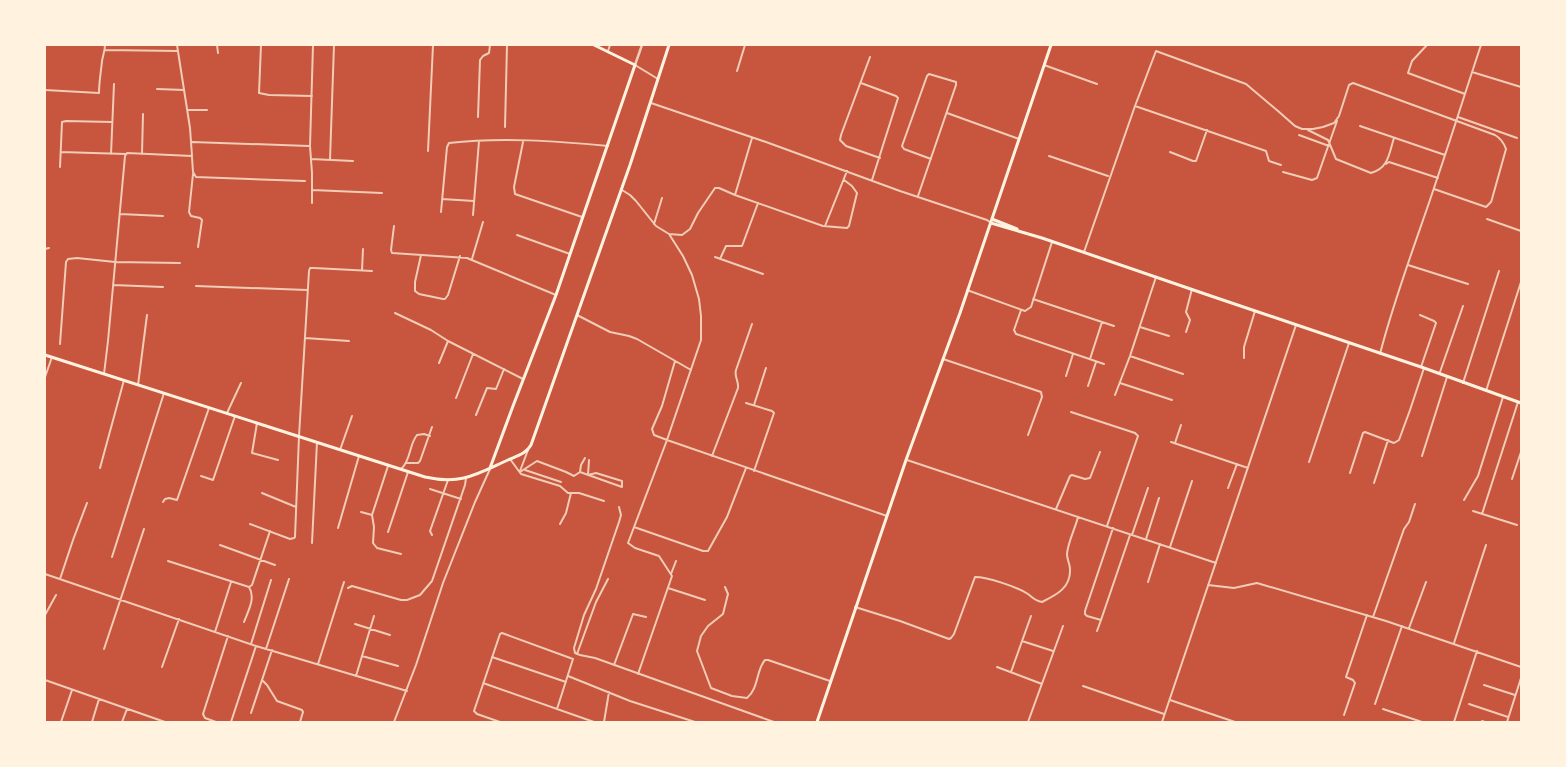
<svg xmlns="http://www.w3.org/2000/svg" width="1566" height="767" font-family="'Nunito Sans',sans-serif">
<rect width="100%" height="100%" fill="#c8553d"/>
<g fill="none" stroke-linecap="round" stroke-linejoin="round">
<path stroke="#f1ccb7" stroke-width="2" d="M217,45L218,53
M261,45L259,93L269,95L312,96
M1427,45L1412,61L1408,73L1465,94
M105,50L178,51
M608,51L610,45
M870,57L841,135L840,140L846,146L880,158
M635,65L658,79
M1044,65L1097,84
M737,71L745,45
M1472,72L1521,87
M861,83L896,96L898,98L872,180
M157,89L184,90
M45,90L99,93C99,82 101,72 102,61C103,55 105,51 105,45
M651,103L766,142L900,191L987,220L991,223
M1135,106L1266,151L1269,161L1281,165
M187,110H207
M947,113L1019,139
M478,117L480,60L483,56L489,53L490,45
M1458,117L1517,138
M1360,126L1445,155
M505,127L507,45
M1308,130L1328,140L1336,159L1371,173C1389,168 1389,153 1394,138
M1299,135L1329,146
M192,142L309,146
M523,142L514,187L515,194L582,217
M428,151L433,45
M61,152L126,154
M1170,152L1193,161H1196L1207,130
M111,154L114,84
M142,154L143,114
M1049,156L1108,176
M192,157L193,172L196,177L305,181
M311,159L353,161
M330,160L334,45
M1386,164L1389,162L1438,178
M60,167L62,122L66,121L112,122
M1283,172L1312,180L1317,178L1337,121
M193,174L189,212L191,216L200,218L202,220L198,247
M312,190L382,193
M622,190L630,195L636,201L656,226L669,234L683,256L692,275L699,299L701,316V340L667,440L887,516
M735,195L823,226L847,228L849,226L857,193L852,186L844,180
M918,196L956,85V82L929,74L927,76L902,146L904,149L931,159
M442,199L474,201
M312,203V173L310,146L313,45
M441,212L447,147L449,143C501,137 556,141 608,146
M120,214L163,216
M473,215L479,141
M1487,219L1521,231
M654,224L662,198
M394,226L391,250L392,253L467,258L556,295
M825,226L847,171
M669,234L682,235L690,229L698,213L715,188H719L735,195L752,138
M517,235L570,254
M45,249L49,248
M1084,252L1135,106L1156,51L1246,84L1278,111L1295,126L1302,129H1313L1323,127L1334,123L1339,116L1349,85L1353,83L1495,135C1500,138 1504,143 1506,149L1492,199L1491,202L1486,207L1434,189
M421,255L415,282V291L419,294L443,299H445L448,295L460,256
M715,257L763,274
M472,259L483,222
M720,259L726,246H742L758,203
M1408,265L1468,284
M362,270L363,249
M113,285L163,287
M196,286L307,290
M967,290L1025,311L1031,307L1052,242
M1033,299L1114,326
M1021,310L1014,330L1016,334L1104,364
M395,313L431,330L448,341L523,379
M577,315L610,332L629,336L637,339L691,370
M1420,315L1434,321L1436,323L1421,367
M1140,327L1169,336
M1186,332L1190,320L1186,312L1192,289
M305,338L349,341
M60,344L66,262L68,259L77,258L115,262L180,263
M1380,354C1395,295 1418,237 1437,179C1452,135 1466,90 1481,45
M1130,356L1183,374
M1244,358V347L1255,311
M943,359L1041,392L1042,397L1028,435
M1090,359L1102,322
M439,363L448,341
M1440,372L1463,306
M104,374L108,341L125,156L127,153L192,156L190,128L177,45
M1066,376L1073,354
M45,377L52,357
M1120,383L1172,400
M1463,383L1499,271
M138,385L147,315
M1088,386L1096,362
M1486,391L1521,282
M1115,395L1130,356L1156,277
M456,398L473,354
M746,403L772,411L774,413L754,471
M754,405L766,368
M1071,412L1135,433L1138,436L1107,526
M227,413L241,383
M476,415L487,388L496,389L504,369
M257,423L252,453L278,460
M1171,442L1248,468
M1175,443L1181,425
M340,450L352,416
M712,456L738,388C739,381 734,377 736,370L752,324
M1422,456L1447,377
M510,459L521,474L560,486L568,493H579L604,501
M907,460L1216,563
M1309,462L1349,343
M406,463H418L420,461L432,427
M388,466L372,515L374,527L373,543L377,548L401,554
M100,468L124,380
M402,468C411,459 409,445 417,435L424,434L430,436
M525,470L561,482
M520,471L528,450
M520,472L537,461L566,472L574,476L580,472L622,487V481L596,473L588,475L589,460
M580,472L581,465L585,458
M1350,473L1363,433L1365,432L1394,443L1399,440L1410,410L1424,368
M201,476L213,480L235,416
M1512,479L1521,452
M1374,483L1388,440
M1228,488L1237,464
M430,489L461,499
M262,493L296,507
M1464,500L1478,476L1503,397
M163,502L165,499L169,498L177,500L209,408
M619,507L621,515L619,522L596,589L584,615L574,648L575,653L580,655L595,658L774,722
M1056,509L1070,476L1072,475L1085,479L1090,478L1100,452
M1473,511L1517,525
M361,512L372,515
M1482,514L1518,402
M250,524L290,539L294,538L295,537L299,436L309,271L310,268H314L372,271
M560,524L566,513L571,493
M634,527L703,551H708L727,517L746,468
M338,528L359,456
M1113,528L1085,611V614L1087,616L1101,620L1130,535
M388,532L408,472
M432,535L430,531L448,480
M1132,535L1148,488
M1146,539L1159,498
M312,543L317,442
M220,545L275,565
M1170,547L1192,481
M112,557L164,393
M168,561L249,587L252,585L270,531
M45,574L256,646L407,691
M671,574L676,561
M60,579L73,540L87,503
M1148,582L1160,544
M1208,585L1234,588L1257,583L1386,621L1521,667
M725,587L728,594L723,614L708,626L701,636L697,651L711,688L732,696L747,698C759,688 756,670 765,660H768L830,681
M348,588L352,586L401,600H407L420,595L432,581L465,485L466,478
M668,588L705,600
M855,607L900,621L949,639L951,638L954,634L975,577C988,577 1017,587 1028,594C1033,598 1035,601 1042,602C1056,595 1071,588 1070,569C1070,564 1067,560 1067,554C1068,542 1075,529 1078,517
M45,615L56,595
M1373,617L1404,529L1409,522L1415,504
M244,622C248,611 256,598 249,587
M355,624L390,635
M1409,628L1426,582
M1097,631L1101,620
M215,632L231,582
M1022,641L1053,651
M1454,643L1486,545
M251,644L271,580
M104,649L144,529
M266,649L289,579
M577,654L596,602L608,579
M362,656L398,666
M492,657L566,682
M318,664L344,582
M614,665L633,614L646,617
M162,667L179,619
M997,667L1042,684
M1011,672L1031,616
M638,674L672,576L659,556L635,548L628,543L667,440L654,435L652,429L662,406L675,361
M356,676L374,616
M568,676L630,701L695,722
M45,680L165,722
M262,680L267,685L277,701L302,710L303,712L300,722
M483,683L594,722
M1484,685L1515,695
M1083,686L1164,714
M1170,700L1235,722
M1375,704L1402,626
M1469,704L1508,717
M1383,709L1422,722
M251,713L272,650
M1344,715L1355,683L1353,680L1346,677L1367,615
M1482,721L1485,722
M61,722L72,690
M92,722L99,699
M122,722L127,709
M216,722L205,718L203,714L228,636
M231,722L256,646
M394,722L416,665L443,583L475,502L490,469
M500,722L477,714L474,711L500,634L502,633L573,659L557,709
M604,722L609,692
M1028,722L1063,626
M1162,722L1296,325
M1454,722L1477,651
M1507,722L1521,678"/>
<path stroke="#f1ccb7" stroke-width="2.5" d="M635,65L642,45"/>
<path stroke="#fff3e0" stroke-width="3" d="M992,219L1017,229
M991,223L1042,238L1211,296L1424,368L1521,403
M45,355L425,477C462,485 477,474 508,460C517,456 526,454 531,445L630,165L669,45
M490,468L513,406L556,295L635,65L594,45
M817,722L906,460L960,313L1051,45"/>
</g>
<rect width="1566" height="767" fill="none" stroke="#fff3e0" stroke-width="92"/>
</svg>
